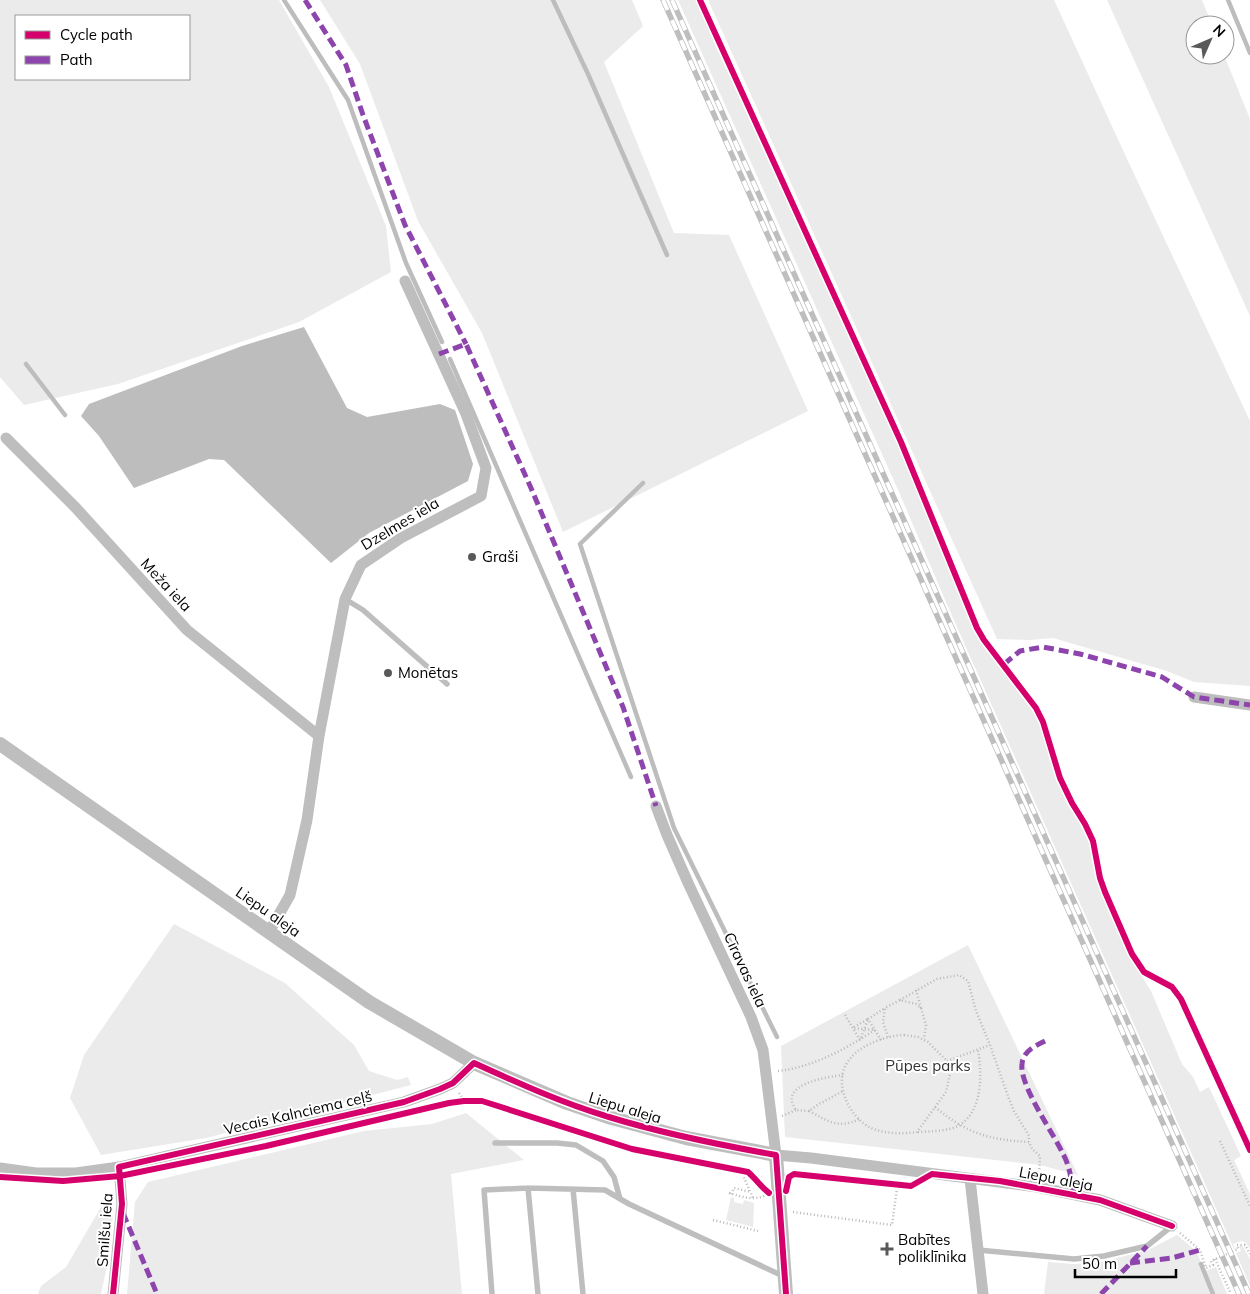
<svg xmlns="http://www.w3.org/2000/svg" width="1250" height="1294" font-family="Mulish,sans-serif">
<rect width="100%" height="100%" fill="#fff"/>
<path fill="#ebebeb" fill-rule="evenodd" d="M0,0H279L329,87L386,226L391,272L299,322L118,384L24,405L0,377ZM16,16H189V79H16Z
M320,0H632L643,26L604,62L674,233L729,235L808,411L563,532L482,333L418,221L360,64Z
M678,0H696L714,42L898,444L974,629L981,642L1033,710L1040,723L1057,780L1069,805L1082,825L1090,843L1098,879L1102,894L1129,956L1151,991L1182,1064L1193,1077L1200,1092L1209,1087L1241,1156L1234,1160L1250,1194V1249L1246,1243L1241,1241L1233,1244L1235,1248L1234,1249L952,616L899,492Z
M708,0H1054L1128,161L1250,421V686L1194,682L1167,671L1053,638L1030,640L997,639Z
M1107,0H1202L1212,25H1195V55H1224L1250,119V316Z
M174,924L285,983L354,1045L369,1071L397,1080L408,1077L411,1085L206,1138L101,1155L70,1098L84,1055Z
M968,945L1078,1175L1040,1165L785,1137L781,1046Z
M466,1113L524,1160L451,1174L462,1294H127L135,1202L148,1182L364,1131L432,1124Z
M731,1197L734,1198V1202L743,1204L744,1200L754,1203L753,1227L726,1220Z
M101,1207L113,1216L107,1266L101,1294H38L41,1286L66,1267Z
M1177,1235L1196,1251L1205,1271L1216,1267L1227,1294H1044L1048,1262L1073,1264L1098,1263L1148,1250Z
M1242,1245L1250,1259V1286L1236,1253L1241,1251L1239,1246Z"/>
<path fill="#bdbdbd" d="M304,327L347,408L367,417L440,404L455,410L473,464L468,481L369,533L331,563L224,460L209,459L134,488L99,436L81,416L89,404L242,346Z"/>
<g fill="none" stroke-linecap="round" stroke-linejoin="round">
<path stroke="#bdbdbd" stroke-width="4.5" d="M284,0L348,100L406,263L442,342
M553,0L588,74L667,255
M1228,0L1250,53
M450,359L631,777
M26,364L65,415
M643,483L580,544L674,828L777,1037
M1201,1264L1213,1294"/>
<path stroke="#b9b9b9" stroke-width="2.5" stroke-dasharray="1 2.5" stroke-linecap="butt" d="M916,990L921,1008
M900,1000L937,979L959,975L968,981L976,1011L990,1045L1009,1099L1014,1111L1029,1136V1142
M845,1015L860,1040
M854,1027L868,1019L860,1040
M904,1035L918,1037L928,1042L947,1061L950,1074L946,1092L917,1132C902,1134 885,1134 871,1128C850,1118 833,1084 847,1063C858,1045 885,1036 904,1035Z
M888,1037L883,1022L885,1008L900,1000L916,1004L921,1008L926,1025L924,1039
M881,1040L868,1019L885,1008
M947,1061L990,1045
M778,1071C814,1067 845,1049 875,1030L853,1028
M843,1075C827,1077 777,1084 796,1110L809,1111L819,1104L843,1091
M459,1093L464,1101
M935,1107C966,1133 989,1140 1029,1142L1032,1149L1040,1156L1039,1176
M809,1111C827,1120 838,1130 859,1119
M782,1116L796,1110
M918,1132C931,1131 950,1132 961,1124C983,1109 982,1073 978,1050
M1220,1141L1250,1206
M741,1171L753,1198
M729,1193C742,1197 754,1201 766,1195
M731,1194L734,1188L751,1192
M793,1212L892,1225L898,1181
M713,1220L758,1231
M1180,1233L1200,1250L1206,1268L1213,1265L1211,1261L1238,1249L1237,1245H1245L1250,1254
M1215,1259L1231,1294"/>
<path stroke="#bebebe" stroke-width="5.5" d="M345,599L363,610L447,684
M495,1143H557L576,1145L603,1161L614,1177L620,1199
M528,1188L538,1294
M573,1189L583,1294
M978,1250L1074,1259L1104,1256L1147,1246L1172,1226
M492,1294L484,1190L528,1188L605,1190L629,1204L783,1276"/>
<path stroke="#bebebe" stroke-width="11" d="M6,438L76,508L187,630L319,736
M1194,697L1250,705
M656,806L667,835L689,885L751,1017L763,1050L776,1155L811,1158L1037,1187L1100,1200L1172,1226
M269,932L290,895L307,820L319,736L345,599L361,565L401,538L481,496L486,468L466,414L405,281
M0,1168L36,1173H76L119,1167L404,1102L440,1089L453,1083L474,1063
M970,1179L983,1294
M113,1294L122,1204L119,1167"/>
<path stroke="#bebebe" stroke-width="14" d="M0,744L369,1002L474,1063L567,1103L608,1117L686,1138L776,1155L786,1294"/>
<defs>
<path id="rail" d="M663,0L1239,1294
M672,0L1249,1294"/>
</defs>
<use href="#rail" stroke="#bebebe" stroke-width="5.5"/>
<use href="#rail" stroke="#fff" stroke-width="4" stroke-dasharray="11" stroke-linecap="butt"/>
<path stroke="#8e44ad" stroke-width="5" stroke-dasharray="10 5" stroke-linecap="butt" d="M305,0L346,65L363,115L405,225L466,344
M439,354L466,344L531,488L623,707L656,806
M1004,664L1020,651L1043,647L1080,654L1162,677L1194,697L1250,705
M1045,1041C1035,1046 1023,1051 1022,1064C1019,1085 1054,1134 1063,1154C1070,1166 1071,1180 1074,1194
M123,1213L157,1294
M1130,1263L1172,1258L1200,1250
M1101,1294L1147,1246"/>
<defs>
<path id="cycleway" d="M700,0L901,442L977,628L984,640L1036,708L1043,722L1060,778L1072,803L1085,824L1093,841L1100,878L1105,892L1132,954L1144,972L1172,987L1181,999L1250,1150
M0,1177L63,1181L120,1176L266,1146L449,1103L464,1101H482L632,1149L748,1172C756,1179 761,1187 769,1193
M786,1191L789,1177L794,1174L911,1186L932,1174L1000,1181L1100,1200L1172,1226
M113,1294L122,1204L119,1167L404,1102L440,1089L453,1083L474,1063C518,1083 562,1103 609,1117C664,1134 720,1145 776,1155L786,1294"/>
</defs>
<use href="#cycleway" stroke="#fff" stroke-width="9"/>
<use href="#cycleway" stroke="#d6006c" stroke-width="6"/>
</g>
<g fill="#595959" stroke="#fff" stroke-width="2">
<circle cx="472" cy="557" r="5"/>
<circle cx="388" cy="673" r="5"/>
<path d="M884.5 1241.5h5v5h5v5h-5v5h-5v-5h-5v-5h5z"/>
</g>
<g text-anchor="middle" stroke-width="4" stroke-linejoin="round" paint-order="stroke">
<g font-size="15" fill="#000" stroke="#fff">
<text transform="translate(400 524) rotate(-31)" y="5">Dzelmes iela</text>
<text transform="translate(166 585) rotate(47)" y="5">Meža iela</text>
<text transform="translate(268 912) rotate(35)" y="5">Liepu aleja</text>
<text transform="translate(745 970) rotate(65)" y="5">Cīravas iela</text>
<text transform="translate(625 1108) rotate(17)" y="5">Liepu aleja</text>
<text transform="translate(298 1113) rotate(-13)" y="5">Vecais Kalnciema ceļš</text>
<text transform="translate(1056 1179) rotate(11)" y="5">Liepu aleja</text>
<text transform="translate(105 1230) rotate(-86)" y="5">Smilšu iela</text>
</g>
<g font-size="15" fill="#000" stroke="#fff" text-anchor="start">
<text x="482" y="562">Graši</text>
<text x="398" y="678">Monētas</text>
<text x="898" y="1245">Babītes<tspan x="898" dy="17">poliklīnika</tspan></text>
</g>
<g font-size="15" fill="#313131" stroke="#fff">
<text x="928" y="1071">Pūpes parks</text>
</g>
</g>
<rect x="15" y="15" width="175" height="65" fill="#ffffff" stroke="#999999"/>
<rect x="25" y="31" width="25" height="8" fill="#d6006c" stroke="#999999"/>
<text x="60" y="40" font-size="15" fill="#000000">Cycle path</text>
<rect x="25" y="56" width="25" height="8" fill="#8e44ad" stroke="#999999"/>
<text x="60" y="65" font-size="15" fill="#000000">Path</text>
<g transform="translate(1210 40) rotate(45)"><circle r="24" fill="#ffffff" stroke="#999999"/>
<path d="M0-4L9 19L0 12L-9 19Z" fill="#595959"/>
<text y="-8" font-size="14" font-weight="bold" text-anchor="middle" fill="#000000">N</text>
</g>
<path d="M1075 1269v8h101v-8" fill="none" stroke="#000000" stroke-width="2.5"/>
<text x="1082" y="1269" font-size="15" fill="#000000" stroke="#ffffff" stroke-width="4" paint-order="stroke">50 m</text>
</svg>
